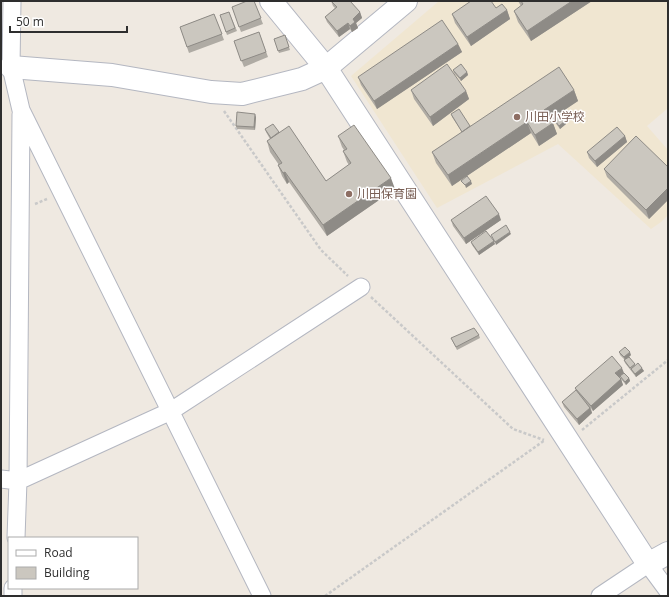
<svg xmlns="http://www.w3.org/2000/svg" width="669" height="597" font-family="'Open Sans','Noto Sans JP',sans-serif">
<rect width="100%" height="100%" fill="#efe9e1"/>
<path fill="#f0e6d1" d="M439,1H668V108L647,126L668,150V215L661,222L651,229L558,144L437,208L351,76Z"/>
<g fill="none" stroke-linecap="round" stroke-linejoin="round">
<defs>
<path id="minor" d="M12,1L11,67L21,110L262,596
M1,479L18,481L171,411L361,287
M16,538L18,481L21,114
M13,596V588
M600,596L648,564L668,591"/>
<path id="tertiary" d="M271,1L326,68L648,564L668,553
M11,67L112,75L211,92L242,94L302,79L326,68L406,1"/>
</defs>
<use href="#minor" stroke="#b4b7c1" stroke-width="19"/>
<use href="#tertiary" stroke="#b4b7c1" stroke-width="24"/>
<path stroke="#c9c9c9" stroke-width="2.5" stroke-dasharray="3 2" stroke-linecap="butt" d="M224,111L321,250L348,276
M35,204L47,199
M371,297L513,429L544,440
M582,430L668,360
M325,596L545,440"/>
<use href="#minor" stroke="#fff" stroke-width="17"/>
<use href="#tertiary" stroke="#fff" stroke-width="22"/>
</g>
<path fill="#afaba4" d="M254,1L263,24L241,32L232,7Z
M331,1L360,12L362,18L356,23L358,28L352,32L350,29L339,37L327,22L325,17L335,8L333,6Z
M518,1H592L531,41L518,22L514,11L521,6Z
M496,8L507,10L510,19L471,46L455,23L452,14Z
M229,12L237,31L227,35L220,15Z
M214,14L224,40L189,53L180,27Z
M259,32L268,57L244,67L234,41Z
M285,35L290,50L279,53L274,39Z
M458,44L462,52L377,109L361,85L358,77Z
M453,70L467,72L468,75L461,81L454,73Z
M411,90L466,91L469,99L433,126L414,99Z
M574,90L578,101L551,119L557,134L539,146L531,133L452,186L436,163L432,152L462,132L452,117L451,114L470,126Z
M256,117L255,130L237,129L236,126Z
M553,118L566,124L560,129L554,121Z
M265,129L279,132L326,181L349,165L347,162L343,151L344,150L342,147L338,136L395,189L327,236L289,182L287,184L282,176L278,165H279L270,152L267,141L270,139L266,132Z
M625,136L627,142L597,167L589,158L587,152Z
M668,167V200L649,219L607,177L604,169Z
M451,220H501L466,244L453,226Z
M471,242L495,244L479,255L472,245Z
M479,335L480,338L457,350L451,338Z
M619,352L631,355L629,357L635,365L644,371L636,377L625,363L624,360H625L620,355Z
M624,373L629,378L630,381L626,385L621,379L620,377H619L621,379L623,385L593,411L591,408L592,413L579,425L564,407L562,402L576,391L575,388Z"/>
<path fill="#8e8b86" d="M572,1H592L531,41L527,31Z
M507,10L510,19L471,46L467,37Z
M360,12L362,18L356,23L358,28L352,32L350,26L353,19Z
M348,23L350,29L339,37L337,31Z
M458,44L462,52L377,109L374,101Z
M467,72L468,75L461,81L460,78Z
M574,90L578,101L548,121L544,110Z
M466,91L469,99L433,126L430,117Z
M255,114L256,117L255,130L254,127Z
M565,121L566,124L560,129L559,126Z
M527,122L531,133L452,186L448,175Z
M553,123L557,134L539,146L535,135Z
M625,136L627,142L597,167L595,161Z
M285,172L289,182L287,184L283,173Z
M391,178L395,189L327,236L323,225Z
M471,181L472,184L466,188L465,185Z
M668,188V200L649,219L646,210Z
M499,214L501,220L466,244L464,238Z
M510,232L511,234L496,245L495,242Z
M494,241L495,244L479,255L478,252Z
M630,352L631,355L625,360L624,357Z
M622,368L624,373L617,379L615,373Z
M642,368L644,371L636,377L635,374Z
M629,378L630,381L626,385L625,382Z
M621,379L623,385L593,411L591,406Z
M590,408L592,413L579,425L577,419Z"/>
<path fill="#cbc7bf" stroke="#8e8b86" d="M247,1H254L261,18L239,27L232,7Z
M331,1H350L360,12L353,19L355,22L350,26L348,23L337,31L325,17L337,7Z
M471,1H491L496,8L502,4L507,10L467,37L452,14Z
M521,1H572L527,31L514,11L523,4Z
M229,12L235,28L226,32L220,15Z
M214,14L222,34L187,47L180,27Z
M442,20L458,44L374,101L358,77Z
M259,32L266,52L241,61L234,41Z
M285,35L289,47L278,51L274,39Z
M447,64L466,91L430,117L411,90Z
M461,64L467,72L460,78L453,70Z
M559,67L574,90L544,110L553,123L535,135L527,122L448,175L432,152Z
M459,109L470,126L462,132L451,114Z
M237,112L255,114L254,127L236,126Z
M560,114L565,121L559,126L553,118Z
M273,124L279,132L271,138L265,129Z
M354,125L391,178L323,225L285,172L283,173L278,165L282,163L267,141L289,126L326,181L351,163L343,151L347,149L338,136Z
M617,127L625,136L595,161L587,152Z
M636,136L668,167V188L646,210L604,169Z
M467,176L471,181L465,185L461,181Z
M486,196L499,214L464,238L451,220Z
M506,225L510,232L495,242L491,235Z
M486,231L494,241L478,252L471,242Z
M474,328L479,335L456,347L451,338Z
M625,347L630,352L624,357L619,352Z
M612,356L622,368L615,373L621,379L591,406L575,388Z
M629,357L635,364L630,368L624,360Z
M638,363L642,368L635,374L631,369Z
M624,373L629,378L625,382L620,376Z
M576,390L590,408L577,419L562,402Z"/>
<g fill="#8d6e63" stroke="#fff" stroke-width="1.5">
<circle cx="517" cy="117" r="4"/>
<circle cx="349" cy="194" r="4"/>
</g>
<g text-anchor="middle" stroke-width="3" stroke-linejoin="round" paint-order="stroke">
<g font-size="12" fill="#785e54" stroke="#fff" text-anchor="start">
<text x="525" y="121">川田小学校</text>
<text x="357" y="198">川田保育園</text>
</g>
</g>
<rect width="669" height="597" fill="none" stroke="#2e2e2e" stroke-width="4"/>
<rect x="8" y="537" width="130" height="52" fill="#ffffff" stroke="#ababab"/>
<rect x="16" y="550" width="20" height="6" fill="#ffffff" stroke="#ababab"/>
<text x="44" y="557" font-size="12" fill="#2e2e2e">Road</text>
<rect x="16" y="567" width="20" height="12" fill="#cbc7bf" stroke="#ababab"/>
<text x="44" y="577" font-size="12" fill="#2e2e2e">Building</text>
<path d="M10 26v6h117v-6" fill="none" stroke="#2e2e2e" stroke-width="2"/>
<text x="16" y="26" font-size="12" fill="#2e2e2e" stroke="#ffffff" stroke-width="3" paint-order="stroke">50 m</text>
</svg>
